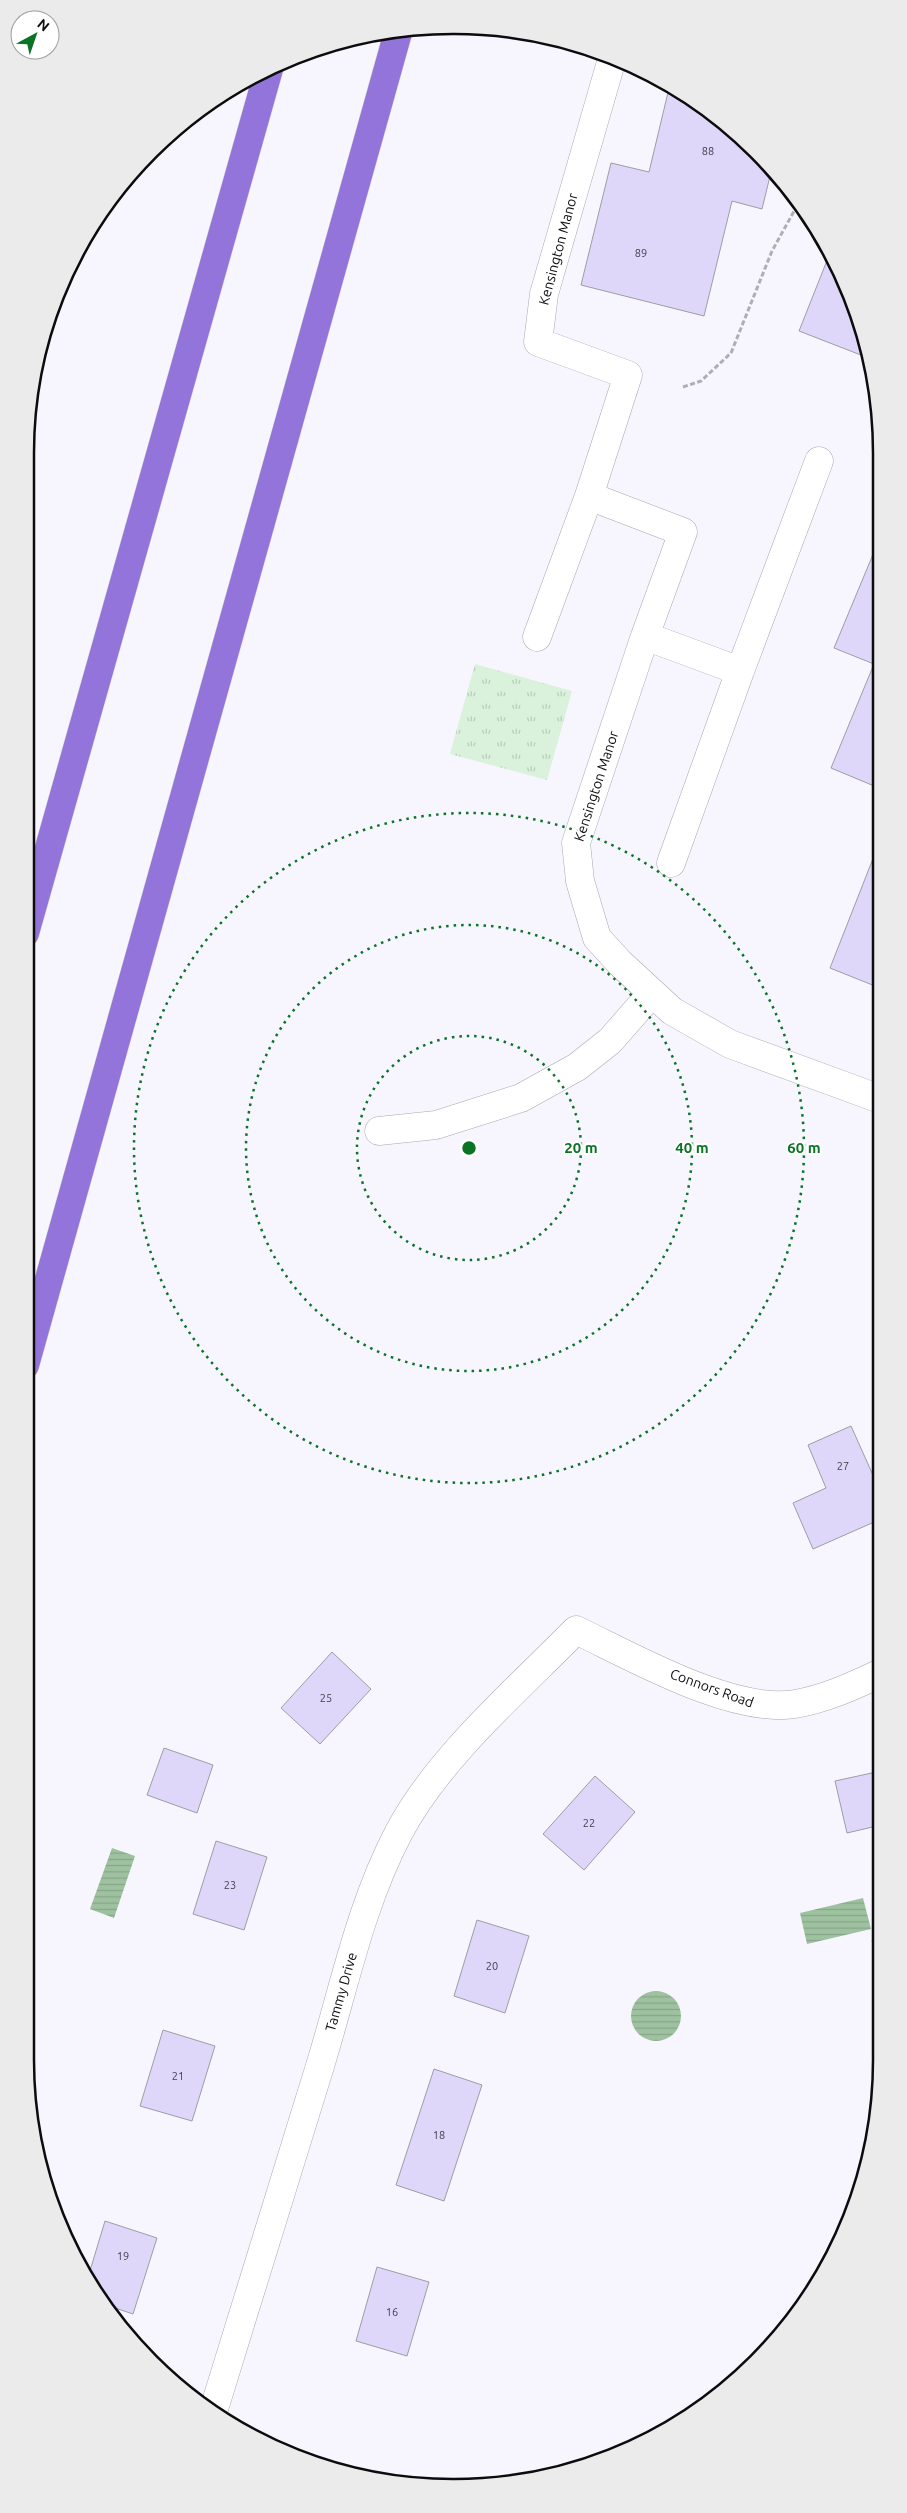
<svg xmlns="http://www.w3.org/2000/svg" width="907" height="2513" font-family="Ubuntu,sans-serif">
<defs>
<pattern id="park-tufts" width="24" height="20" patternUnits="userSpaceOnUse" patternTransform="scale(1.25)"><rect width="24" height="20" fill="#daf1db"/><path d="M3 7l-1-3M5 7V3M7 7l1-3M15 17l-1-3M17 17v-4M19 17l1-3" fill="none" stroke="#bacdbb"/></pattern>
<pattern id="water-rules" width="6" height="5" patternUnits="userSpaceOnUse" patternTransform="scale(1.25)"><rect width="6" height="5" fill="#9ec2a0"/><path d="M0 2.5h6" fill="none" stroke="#87a589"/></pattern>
</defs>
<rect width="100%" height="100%" fill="#f7f6fe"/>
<path fill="url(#park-tufts)" d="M475,664L572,691L547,780L450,754Z"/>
<path fill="url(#water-rules)" d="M112,1848L135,1856L114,1918L90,1909Z
M863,1898L871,1929L807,1944L800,1913Z
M631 2016a25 25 0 1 1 50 0a25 25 0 1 1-50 0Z"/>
<path fill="#ded7fa" stroke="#9e9ca5" d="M670,84L772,168L762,209L732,201L704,316L581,285L611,163L649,172Z
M830,253L838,264L866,357L799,331Z
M879,540V788L831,768L874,664L834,648Z
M876,851L879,852L880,988L830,968Z
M851,1426L881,1493V1519L813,1549L793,1503L826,1488L808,1445Z
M332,1652L371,1689L320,1744L281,1708Z
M164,1748L213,1765L197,1813L147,1795Z
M881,1771V1825L847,1833L835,1781Z
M595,1776L635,1812L584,1870L543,1834Z
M216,1841L267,1857L244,1930L193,1914Z
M477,1920L529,1936L505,2013L454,1996Z
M882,1938V1973L880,1974L872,1940Z
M163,2030L215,2046L192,2121L140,2106Z
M434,2069L482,2085L444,2201L396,2185Z
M105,2221L157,2238L133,2314L109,2306L89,2274Z
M377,2267L429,2282L407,2356L356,2341Z"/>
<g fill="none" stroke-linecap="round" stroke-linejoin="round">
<defs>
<path id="minor" d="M589,496L683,532L645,636L576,843L580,881L597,938L620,963L672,1011L730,1044L880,1099
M645,636L740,671L671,863
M537,637L589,496L628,375L538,342L544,294L612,59
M740,671L819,461
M379,1131L436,1125L521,1098L577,1067L610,1041L652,993
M213,2412C249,2297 285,2182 320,2066C344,1988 360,1906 399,1832C438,1758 517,1690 576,1630C633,1657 732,1714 795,1704C825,1699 853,1686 881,1673"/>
<path id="highway" d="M25,933L269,69
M25,1365L399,29"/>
</defs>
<use href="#minor" stroke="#a9a7b1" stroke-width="29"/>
<use href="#highway" stroke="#d3d3d4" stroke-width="29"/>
<path stroke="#afaeb4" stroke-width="3" stroke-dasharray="5 2.5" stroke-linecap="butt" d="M683,387L701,381L731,353L772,251L798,204"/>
<use href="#minor" stroke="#fff" stroke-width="28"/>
<use href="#highway" stroke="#9274db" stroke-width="28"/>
</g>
<g fill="none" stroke="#0a7324" stroke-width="2.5" stroke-dasharray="2.5 5">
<circle cx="469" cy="1148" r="112"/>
<circle cx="469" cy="1148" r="223"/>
<circle cx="469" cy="1148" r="335"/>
</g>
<g text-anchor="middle" stroke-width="4" stroke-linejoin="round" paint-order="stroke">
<g font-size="11" fill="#403e49">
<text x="708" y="155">88</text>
<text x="641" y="257">89</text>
<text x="843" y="1470">27</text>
<text x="326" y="1702">25</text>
<text x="589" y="1827">22</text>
<text x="230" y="1889">23</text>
<text x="492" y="1970">20</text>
<text x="178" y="2080">21</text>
<text x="439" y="2139">18</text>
<text x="123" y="2260">19</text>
<text x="392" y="2316">16</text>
</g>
<g font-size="14" fill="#0c0b0e" stroke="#fff">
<text transform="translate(558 249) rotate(-75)" y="5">Kensington Manor</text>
<text transform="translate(596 786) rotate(-72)" y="5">Kensington Manor</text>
<text transform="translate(712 1688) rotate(20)" y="5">Connors Road</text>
<text transform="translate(341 1992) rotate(-74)" y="5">Tammy Drive</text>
</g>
</g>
<path d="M0 0H907V2513H0ZM453 34H454A419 419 0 0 1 873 453V2060A419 419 0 0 1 454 2479H453A419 419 0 0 1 34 2060V453A419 419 0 0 1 453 34Z" fill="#ecebec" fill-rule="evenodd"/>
<path fill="none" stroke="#0c0b0e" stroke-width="2.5" d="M453 34H454A419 419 0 0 1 873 453V2060A419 419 0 0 1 454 2479H453A419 419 0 0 1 34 2060V453A419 419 0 0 1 453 34Z"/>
<circle cx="469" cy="1148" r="8" fill="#0a7324" stroke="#fff" stroke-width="2.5"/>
<g font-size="15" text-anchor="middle" font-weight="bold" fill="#0a7324" stroke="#fff" stroke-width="4" stroke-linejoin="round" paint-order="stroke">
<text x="581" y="1153">20 m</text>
<text x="692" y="1153">40 m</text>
<text x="804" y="1153">60 m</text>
</g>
<g transform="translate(35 35) rotate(40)"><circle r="24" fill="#ffffff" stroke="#9e9d9f"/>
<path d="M0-4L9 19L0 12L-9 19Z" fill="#0a7324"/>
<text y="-8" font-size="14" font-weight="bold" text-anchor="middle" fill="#0c0b0e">N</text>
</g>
</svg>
